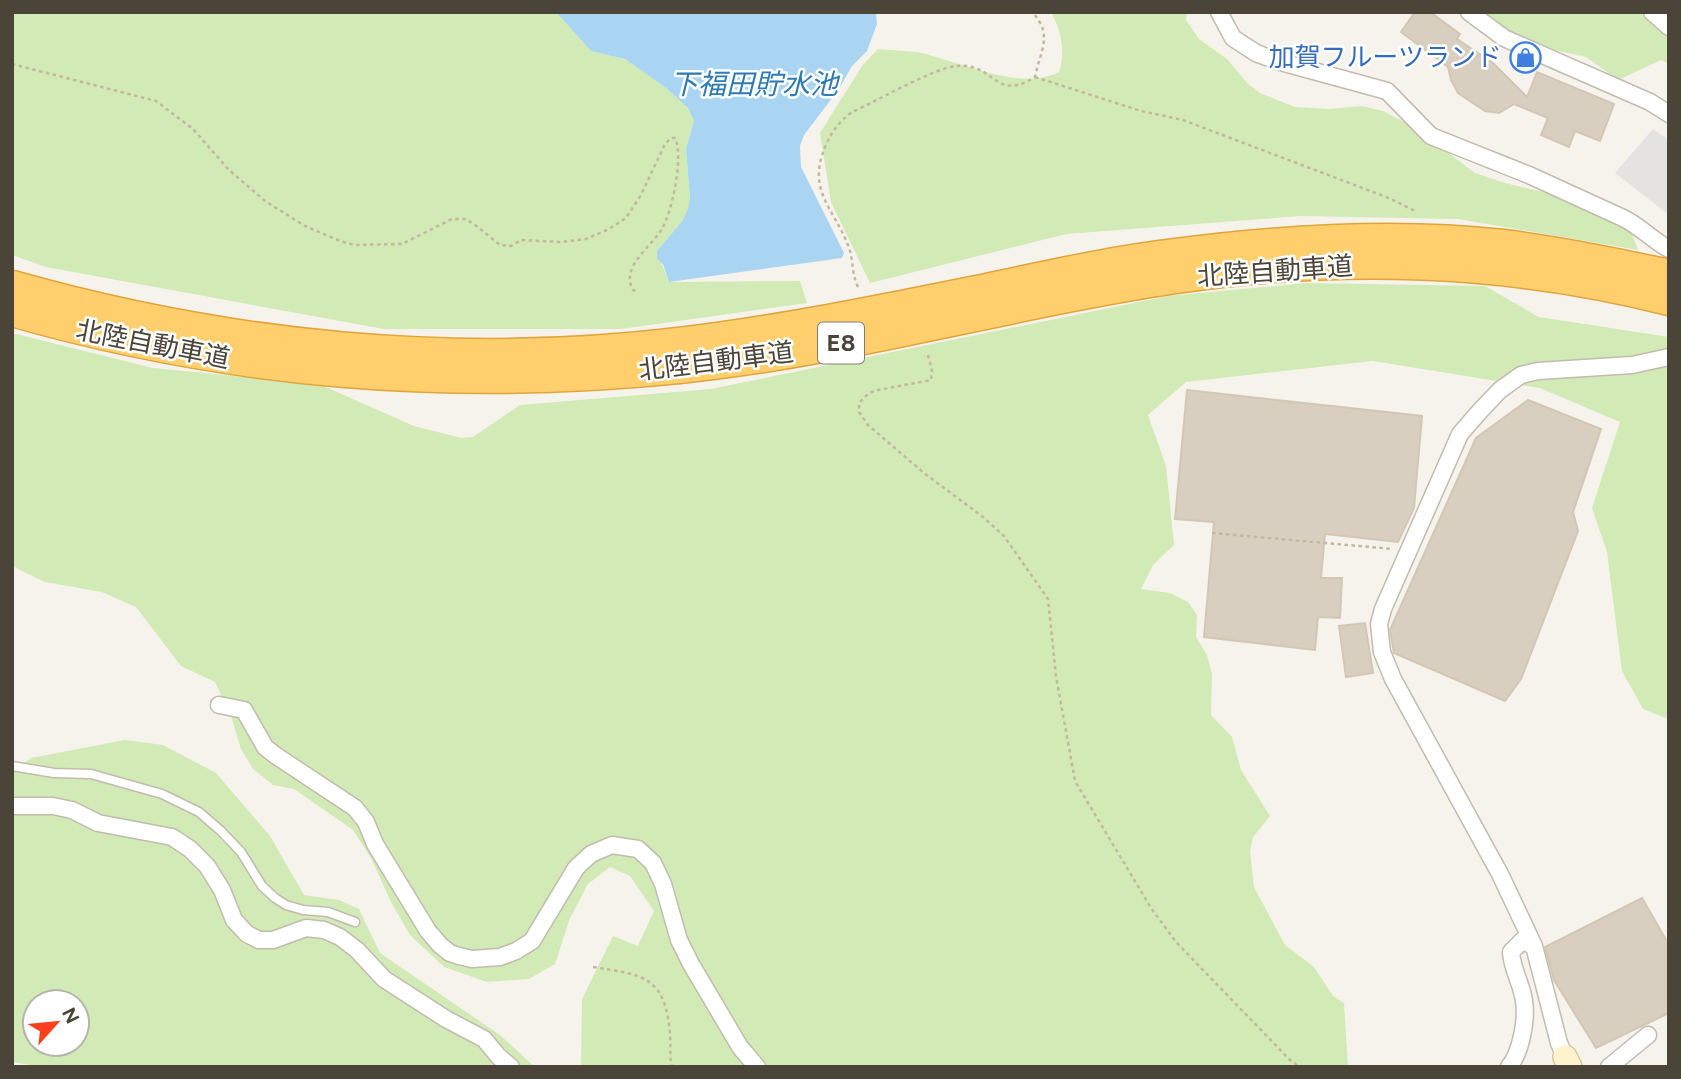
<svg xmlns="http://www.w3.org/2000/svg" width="1681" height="1079" font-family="Figtree,'Noto Sans JP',sans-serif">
<rect width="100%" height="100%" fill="#f6f3ec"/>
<path fill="#d2eab5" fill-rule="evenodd" d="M12,12H556L591,51L625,59L666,88L688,108L694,121L686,149L690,198L688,209L683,220L657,251L669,282L800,281L807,303L621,329H384L46,267L12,255Z
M1051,12H1187L1186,20L1199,39L1227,59L1248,84L1260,93L1295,107L1328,109L1362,106L1383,111L1414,127L1475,173L1505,183L1568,198L1631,231L1638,250L1458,219L1300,216L1066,234L870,283L831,202L820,133L862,66L878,49C892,51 907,50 921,53C962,62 1020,92 1059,72C1066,52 1061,30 1051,12Z
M1484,12H1639L1669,38V64L1661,60L1618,80L1586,57L1541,47L1510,33Z
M1306,283L1485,286L1539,317L1669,337V719L1643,709L1622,671L1607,552L1592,508L1620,422L1540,388L1373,361L1186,382L1148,415L1166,466L1174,545L1153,565L1141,589L1170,593L1188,602L1197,615L1196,637L1207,655L1212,674L1211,715L1232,737L1241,770L1270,816L1253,837L1250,851L1254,887L1285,945L1314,967L1333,996L1344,1003L1348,1067H581L582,999L613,936L638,946L654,911L630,876L610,867L588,884L570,918L555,964L529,979L487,982L444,967L410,935L391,902L371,858L353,830L294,789L273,785L253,769L241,749L232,719L215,682L181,666L136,607L102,592L45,582L12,566V333L153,368L319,384L414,426L462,438L473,437L520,405L711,389L1168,296Z
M125,740L163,745L216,773L270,836L304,895L339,900L359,909L380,953L500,1035L535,1067H43L12,1062V772L31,758ZM35,1002H77V1044H35Z"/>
<path fill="#e5e3e0" d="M1653,129L1669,140V215L1615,173Z"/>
<path fill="#a9d4f2" d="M556,12H876L877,24L867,51L852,66L839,89L804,135L800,146L801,167L844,253L842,258L669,282L663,264L657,259V251L683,220L688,209L690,198L686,149L694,121L688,108L666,88L625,59L591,51Z"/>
<path fill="#d8cfc1" stroke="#d3c7b4" stroke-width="2" d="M1415,12H1430L1460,34L1457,39L1493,63L1527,97L1537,72L1614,104L1600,141L1575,131L1569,147L1541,135L1548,118L1514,104L1499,113L1485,111L1458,93L1451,80L1448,67L1401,32Z
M1187,390L1422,416L1414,508L1398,542L1325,534L1321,578H1342L1340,618L1318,617L1315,650L1204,637L1214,522L1175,519Z
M1528,400L1601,429L1573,512L1578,531L1521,679L1505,701L1394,653L1390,630L1476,438Z
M1365,623L1373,673L1346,677L1339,626Z
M1642,898L1669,945V1013L1596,1048L1554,980L1545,947Z"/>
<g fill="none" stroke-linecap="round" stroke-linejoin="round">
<defs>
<path id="lane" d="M12,766L54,773L91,774L162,794L199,812L221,831L241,852L262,886L275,898L286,905L303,910L328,912L355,922"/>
<path id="street" d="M1219,12L1233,38L1256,53L1277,61L1387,91L1431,136L1529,175L1623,218C1640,226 1652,240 1669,249
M1469,12L1504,38L1650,102L1669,114
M1652,12L1669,27
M219,705L244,710L265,747L275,755L355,808L366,822L375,844L428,931L440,945L450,953L459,956L472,959L500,957L516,951L532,941L576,868L591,854L612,845L638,849L653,863L663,884L679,940L691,964L740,1047L757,1067
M12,806H53L72,810L98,823L172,837L190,849L207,866L222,890L234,920L247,934L259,940H273L306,928L324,930L340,937L357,950L384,979L446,1019L484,1039L499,1057L511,1067
M1565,1057L1559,1043L1534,946L1500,874L1393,679L1382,652L1379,624L1383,609L1460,434L1480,411L1500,390L1521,375L1538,371L1632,365L1669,357
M1509,1067C1521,1052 1527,1020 1524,1001C1522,984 1512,970 1511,952L1522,941L1534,946
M1609,1067L1648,1035"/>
<path id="secondary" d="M1565,1057L1570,1067"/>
<path id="highway" d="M12,286C228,347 455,370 679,343C779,331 878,311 977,291C1043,277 1109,262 1176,254C1284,240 1395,233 1503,245C1559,252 1614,263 1669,275
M12,311C232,374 451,391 679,368C847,351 1009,303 1176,278C1339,254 1508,259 1669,300"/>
</defs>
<use href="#lane" stroke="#c2bbae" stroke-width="11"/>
<use href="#street" stroke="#c2bbae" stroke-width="19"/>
<use href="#secondary" stroke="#d6c79b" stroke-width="26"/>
<use href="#highway" stroke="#e0a43c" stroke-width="33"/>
<path stroke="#c4b79f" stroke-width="2.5" stroke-dasharray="3.5 3.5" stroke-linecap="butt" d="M12,64L156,101L193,129L229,170L265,201L305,226L340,241L354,245L402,244L452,219H465L474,224L500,245L511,246L521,240L561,242L586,239L609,229L626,218L641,195L665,144L671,138H675C684,156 672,212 662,229C651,247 620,267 633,290L638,292
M1035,77L1141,111L1183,120L1389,198L1417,212
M858,287C851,273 854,259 848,245C833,207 806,190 826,145C832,131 839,122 852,112C877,101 932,69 956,66C996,62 994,103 1035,77C1040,51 1054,35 1032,12
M928,355L932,371L931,380L878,390L869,393L859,403V412L868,425L924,473L983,517L1004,536L1048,599L1056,676L1075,781L1151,908L1176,942L1290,1060L1300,1067
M1212,533L1393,549
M593,967C644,975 665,976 670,1034C671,1045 669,1056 672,1067"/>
<use href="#lane" stroke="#fff" stroke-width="8"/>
<use href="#street" stroke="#fff" stroke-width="16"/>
<use href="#secondary" stroke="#fff3cd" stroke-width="23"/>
<use href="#highway" stroke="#ffcf6e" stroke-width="30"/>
</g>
<defs>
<symbol id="shop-ring" viewBox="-11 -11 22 22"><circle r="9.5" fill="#fff" stroke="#3f7fe0" stroke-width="1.5"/><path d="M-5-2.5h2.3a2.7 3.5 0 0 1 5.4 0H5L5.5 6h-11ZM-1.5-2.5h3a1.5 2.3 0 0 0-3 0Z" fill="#3f7fe0"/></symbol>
</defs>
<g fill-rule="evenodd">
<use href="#shop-ring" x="1508" y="40" width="35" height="35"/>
</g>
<g text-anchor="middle" stroke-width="5" stroke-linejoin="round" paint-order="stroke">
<rect fill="#fff" stroke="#817c74" stroke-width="2" x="818" y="322.5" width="46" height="41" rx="5"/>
<g font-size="24" font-weight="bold" fill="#4b4439">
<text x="841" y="351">E8</text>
</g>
<g font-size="26" fill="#366cbe" stroke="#fff" text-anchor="end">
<text x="1502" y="66">加賀フルーツランド</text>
</g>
<g font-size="26" fill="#4b4439" stroke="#fff">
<text transform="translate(1275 271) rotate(-4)" y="9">北陸自動車道</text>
<text transform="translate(153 344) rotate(11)" y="9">北陸自動車道</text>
<text transform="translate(716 361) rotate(-7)" y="9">北陸自動車道</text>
</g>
<g font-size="28" font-style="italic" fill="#2e7ab2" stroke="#fff">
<text x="754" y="94">下福田貯水池</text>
</g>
</g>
<rect width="1681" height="1079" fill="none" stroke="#4b4439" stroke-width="28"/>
<g transform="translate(56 1023) rotate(63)"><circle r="33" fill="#ffffff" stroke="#b7b4b0" stroke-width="2"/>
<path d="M0-5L12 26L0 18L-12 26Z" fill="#fc3f1d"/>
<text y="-10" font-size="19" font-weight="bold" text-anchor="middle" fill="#4b4439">N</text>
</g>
</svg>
